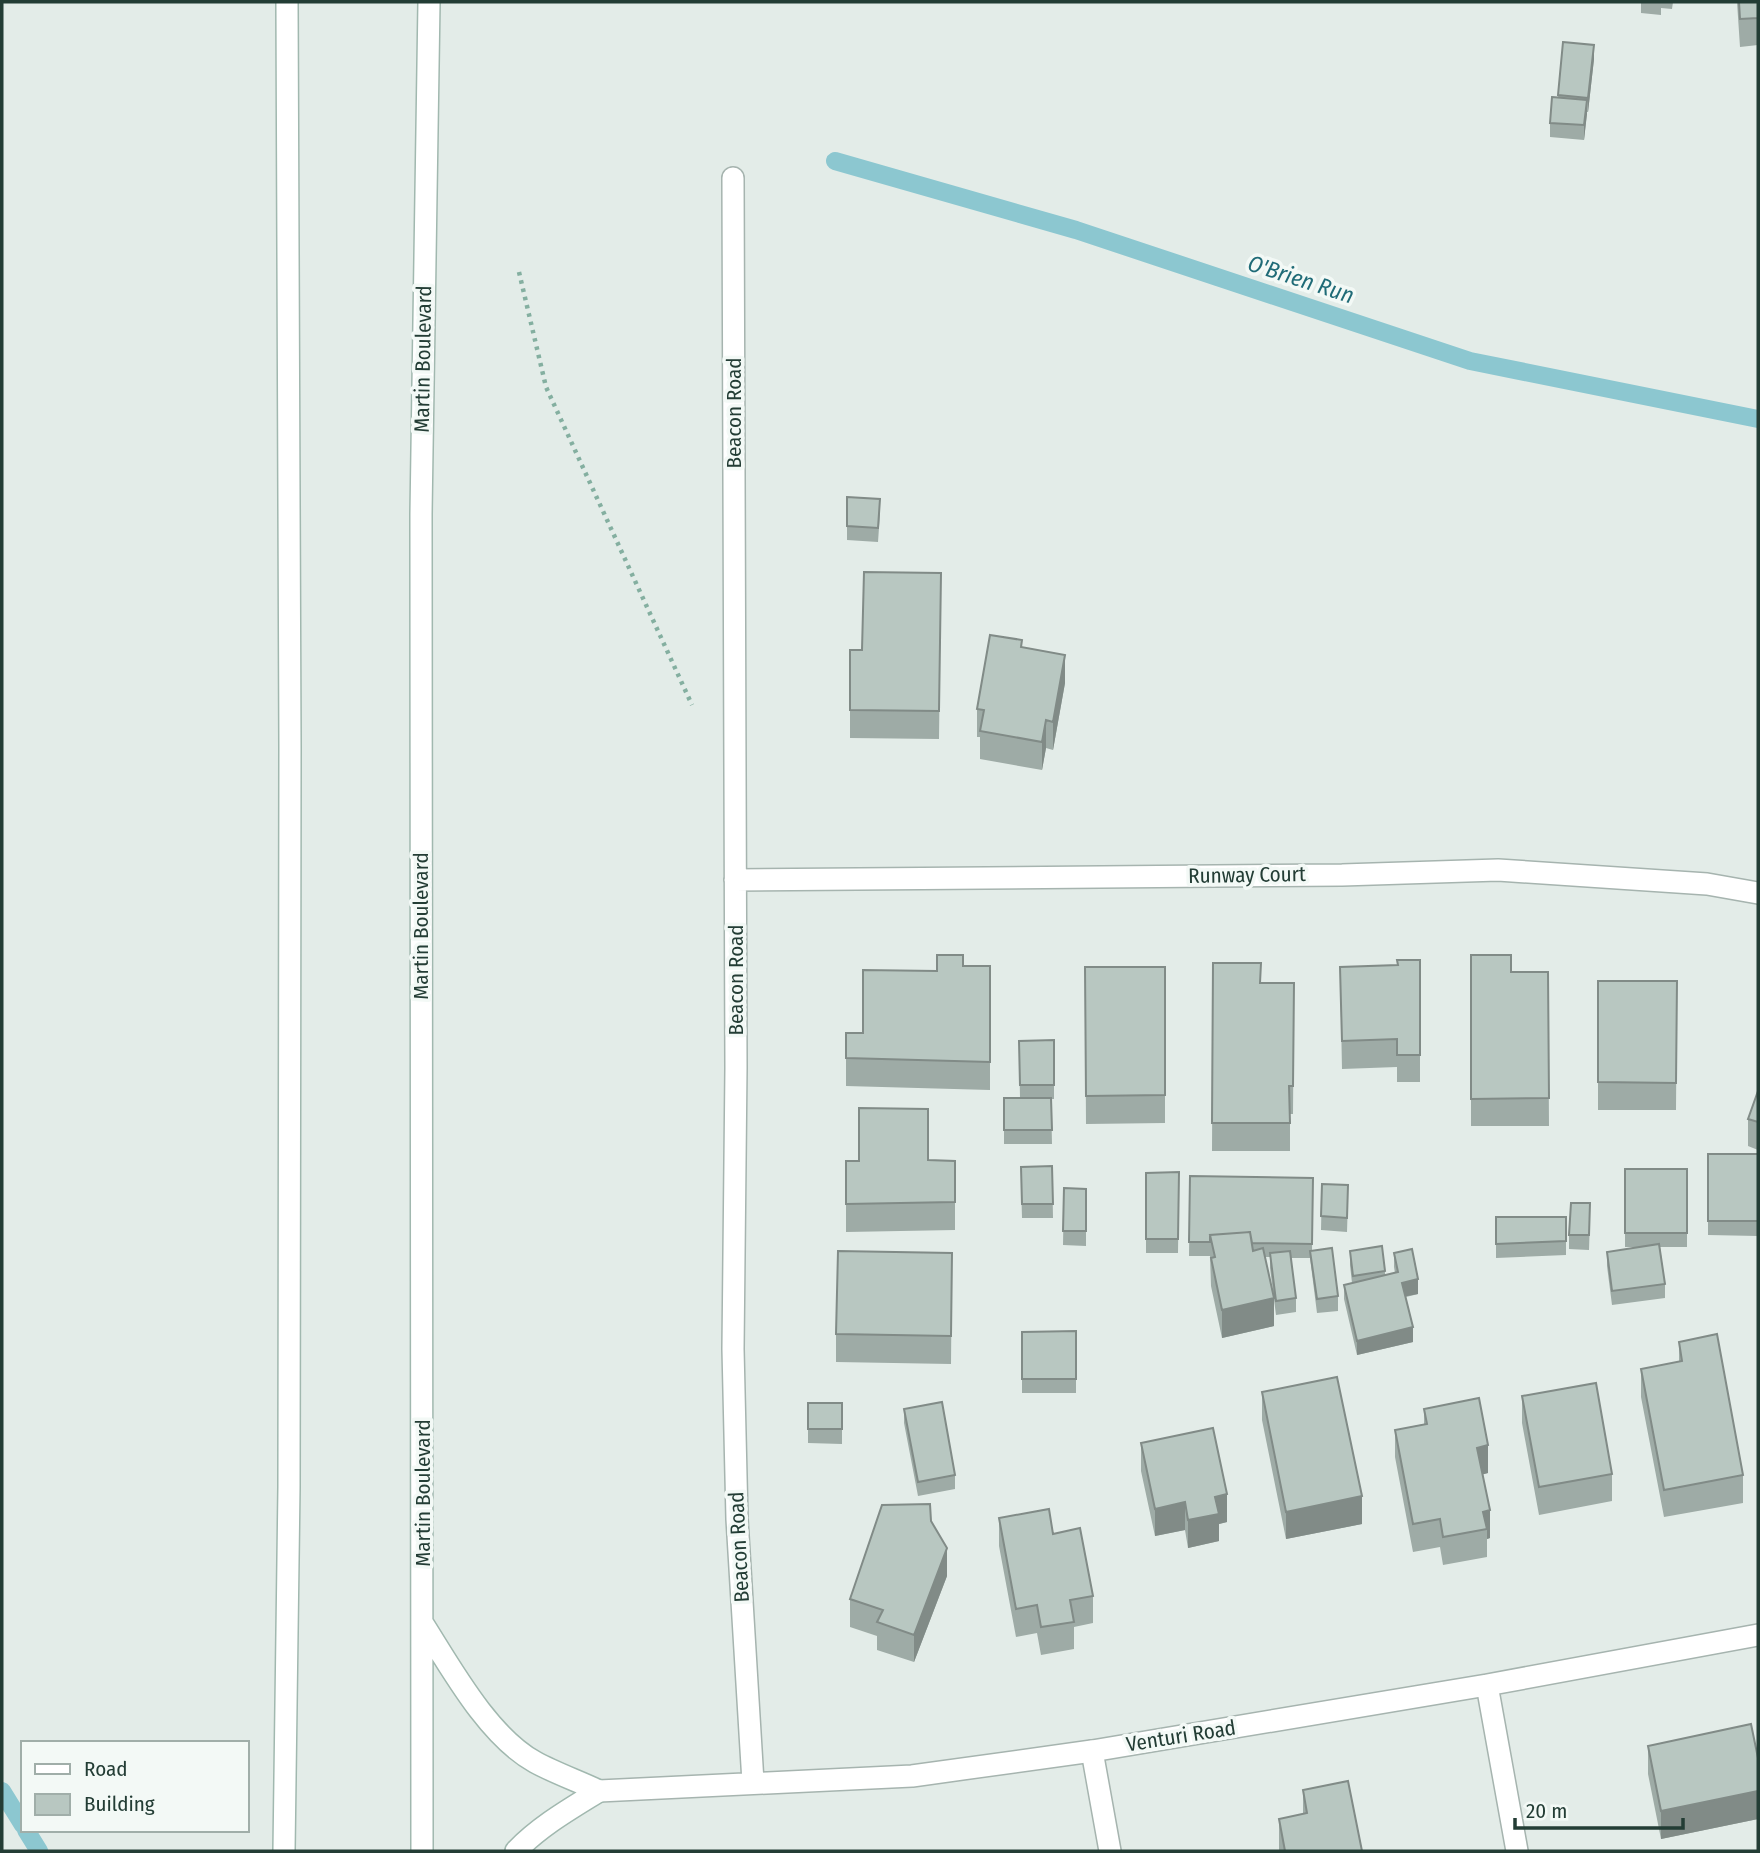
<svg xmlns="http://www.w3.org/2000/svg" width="1760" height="1853" font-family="'Fira Sans Condensed',sans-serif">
<rect width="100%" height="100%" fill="#e3ece8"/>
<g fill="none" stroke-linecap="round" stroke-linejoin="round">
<path stroke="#8cc7d0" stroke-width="18" d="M835,161L1076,230L1470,361L1758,419
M2,1791L23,1825
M26,1830L39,1851"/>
<defs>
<path id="lane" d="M1092,1751L1110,1851"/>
<path id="street" d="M733,178L736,1068L733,1349L737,1519L753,1782
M735,880L1342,875L1498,870L1707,884L1758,893
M1487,1685L1517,1851
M599,1791L912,1776L1092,1751L1487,1685L1758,1635"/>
<path id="secondary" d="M423,1624C451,1668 488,1736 535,1762C555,1773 578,1781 599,1791
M284,1851L289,1487L290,748L287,2
M422,1851L421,514L429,2
M516,1851C540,1826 570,1809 599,1791"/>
</defs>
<use href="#lane" stroke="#a6b4af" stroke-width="24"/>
<use href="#street" stroke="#a6b4af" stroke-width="24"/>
<use href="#secondary" stroke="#a1b8af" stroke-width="24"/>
<path stroke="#84afa0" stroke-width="4.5" stroke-dasharray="3.5 5" stroke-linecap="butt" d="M519,272L546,387L692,705"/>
<use href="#lane" stroke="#fff" stroke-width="21"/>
<use href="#street" stroke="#fff" stroke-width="21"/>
<use href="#secondary" stroke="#fff" stroke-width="21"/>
</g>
<path fill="#9eaba6" d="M1625,2H1673L1672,9L1661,8V15L1641,13V3Z
M1737,2H1758V45L1740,47Z
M1563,42L1594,59L1588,112H1587L1584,140L1550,137V123L1558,98Z
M847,497L880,513L878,542L847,540Z
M941,573L939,739L850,738V650H862Z
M1022,647L1065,683L1053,750L1046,748L1042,770L980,759V737H977V709Z
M1471,955L1511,972H1548L1549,1126H1471Z
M1420,960V1082H1397V1067L1342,1069L1340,967L1397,966Z
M1213,963L1261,983H1294L1293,1114H1290V1151H1212Z
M963,966H990V1090L846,1086V1033H863L937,971Z
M1085,967H1165V1123L1086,1124Z
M1598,981H1677L1676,1110H1598Z
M1054,1040V1099H1051L1052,1144H1004V1098H1020L1019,1041Z
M1758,1091V1150L1748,1146V1119Z
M1708,1154H1758V1236L1708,1235Z
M928,1160L955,1161V1230L846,1232V1161Z
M1052,1166L1053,1218H1022L1021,1181Z
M1625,1169H1687V1247H1660L1665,1284V1298L1612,1305L1607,1266V1252L1639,1247H1625Z
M1179,1172L1178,1253H1146V1173Z
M1190,1176L1313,1178L1312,1251L1338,1296V1311L1317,1313L1310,1258H1291L1296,1298V1312L1276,1315L1270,1268V1257H1265L1274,1326L1222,1338L1211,1286L1210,1256H1189Z
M1322,1184L1348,1199L1347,1232L1321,1230Z
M1064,1188L1086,1189V1246L1063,1245Z
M1496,1217H1566V1255L1496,1258Z
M1590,1218L1589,1250L1569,1249V1235Z
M1350,1251L1385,1271V1275L1395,1273L1394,1267V1253L1418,1294L1406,1297L1413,1342L1357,1355L1344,1299V1285L1352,1283L1350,1265Z
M952,1253L951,1364L836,1362V1334Z
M1076,1331V1393H1022V1332Z
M1679,1342L1743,1475V1503L1664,1517L1641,1397V1369L1679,1362Z
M1262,1392L1362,1524L1286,1539L1262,1420Z
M1522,1396L1612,1474V1501L1539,1515L1522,1423Z
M808,1403H842V1444L808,1443Z
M904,1409L955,1475V1489L918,1496L904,1423Z
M1424,1409L1488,1473L1483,1474L1490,1538L1487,1539V1557L1443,1565L1440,1547L1413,1552L1395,1457V1430L1424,1424Z
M1141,1443L1227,1522L1219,1524V1541L1188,1548L1185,1530L1155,1536L1141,1471Z
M999,1518L1053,1534L1093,1596V1623L1074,1627V1649L1041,1655L1037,1633L1016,1637L999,1546Z
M931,1521L947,1576L914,1662L877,1650V1636L850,1627V1599Z
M1648,1746L1758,1758V1819L1661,1839L1648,1774Z
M1303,1790L1362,1851H1279V1819L1303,1814Z"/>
<path fill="#818b87" d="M1594,45V59L1588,112V98Z
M1587,100V114L1584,140V125Z
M1065,655V683L1053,750V722Z
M1046,720V748L1042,770V742Z
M1418,1279V1294L1402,1297V1283Z
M1274,1298V1326L1222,1338V1310Z
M1413,1327V1342L1357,1355V1341Z
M1488,1445V1473L1477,1476V1448Z
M1227,1494V1522L1219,1524V1541L1188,1548V1520L1215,1497Z
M1362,1496V1524L1286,1539V1512Z
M1185,1502V1530L1155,1536V1509Z
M1490,1510V1538L1487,1539V1529L1483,1512Z
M947,1548V1576L914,1662V1635Z
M1758,1791V1819L1661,1839V1811Z"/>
<path fill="#b8c7c1" stroke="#818b87" stroke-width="2" d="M1739,2H1758V18L1740,19Z
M1563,42L1594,45L1588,98L1558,95Z
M1552,97L1587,100L1584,125L1550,123Z
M847,497L880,499L878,528L847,526Z
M864,572L941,573L939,711L850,710V650H862Z
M990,635L1022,640L1021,647L1065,655L1053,722L1046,720L1042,742L980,731L984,710L977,709Z
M937,955H963V966H990V1062L846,1058V1033H863V970L937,971Z
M1471,955H1511V972H1548L1549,1098L1471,1099Z
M1397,960H1420V1055H1397V1039L1342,1041L1340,967L1398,965Z
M1213,963H1261L1260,983H1294L1293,1086H1289L1290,1123H1212Z
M1085,967H1165V1095L1086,1096Z
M1598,981H1677L1676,1083L1598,1082Z
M1054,1040V1085H1020L1019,1041Z
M1758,1091V1122L1748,1119Z
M1004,1098H1051L1052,1130H1004Z
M859,1108L928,1109V1160L955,1161V1202L846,1204V1161H859Z
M1708,1154H1758V1221H1708Z
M1052,1166L1053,1204H1022L1021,1167Z
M1625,1169H1687V1233H1625Z
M1179,1172L1178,1239H1146V1173Z
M1190,1176L1313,1178L1312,1244L1252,1243L1250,1232L1210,1235V1242H1189Z
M1322,1184L1348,1185L1347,1218L1321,1216Z
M1064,1188L1086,1189V1231H1063Z
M1571,1203H1590L1589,1235H1569Z
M1496,1217H1566V1241L1496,1244Z
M1250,1232L1253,1251L1263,1248L1274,1298L1222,1310L1211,1258L1215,1257L1210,1235Z
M1659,1244L1665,1284L1612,1291L1607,1252Z
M1382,1246L1385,1271L1353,1276L1350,1251Z
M1332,1248L1338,1296L1317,1299L1310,1251Z
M1412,1249L1418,1279L1402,1283L1413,1327L1357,1341L1344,1285L1398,1272L1394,1253Z
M838,1251L952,1253L951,1336L836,1334Z
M1290,1251L1296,1298L1276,1301L1270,1253Z
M1076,1331V1379H1022V1332Z
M1717,1334L1743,1475L1664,1490L1641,1369L1682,1361L1679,1342Z
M1337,1377L1362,1496L1286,1512L1262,1392Z
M1596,1383L1612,1474L1539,1487L1522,1396Z
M1479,1398L1488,1445L1477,1448L1490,1510L1483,1512L1487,1529L1443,1537L1440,1519L1413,1524L1395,1430L1427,1424L1424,1409Z
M942,1402L955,1475L918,1482L904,1409Z
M808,1403H842V1429H808Z
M1213,1428L1227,1494L1215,1497L1219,1514L1188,1520L1185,1502L1155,1509L1141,1443Z
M930,1504L931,1521L947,1548L914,1635L877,1622L883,1610L850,1599L882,1505Z
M1049,1509L1053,1534L1080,1528L1093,1596L1070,1600L1074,1622L1041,1627L1037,1605L1016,1609L999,1518Z
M1751,1724L1758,1758V1791L1661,1811L1648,1746Z
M1348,1781L1362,1851H1285L1279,1819L1307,1813L1303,1790Z"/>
<g text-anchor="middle" stroke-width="7" stroke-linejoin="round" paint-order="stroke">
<g font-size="21" fill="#233d35" stroke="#f3f9f6">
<text transform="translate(423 359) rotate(-89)" y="7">Martin Boulevard</text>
<text transform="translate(734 413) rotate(-90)" y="7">Beacon Road</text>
<text transform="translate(1247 875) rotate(-1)" y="7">Runway Court</text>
<text transform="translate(421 926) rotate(-90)" y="7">Martin Boulevard</text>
<text transform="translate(736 980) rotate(-90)" y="7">Beacon Road</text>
<text transform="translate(423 1493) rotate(-90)" y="7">Martin Boulevard</text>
<text transform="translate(739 1547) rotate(-93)" y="7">Beacon Road</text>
<text transform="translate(1181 1736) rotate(-9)" y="7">Venturi Road</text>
</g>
<g font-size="23" font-style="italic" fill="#1f6b77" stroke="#f3f9f6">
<text transform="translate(1301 279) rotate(18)" y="8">O'Brien Run</text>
</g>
</g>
<rect width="1760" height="1853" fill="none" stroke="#233d35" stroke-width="7"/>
<rect x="21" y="1741" width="228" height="91" fill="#f3f9f6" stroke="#a0aea9" stroke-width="2"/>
<rect x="35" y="1764" width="35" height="10" fill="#ffffff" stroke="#a0aea9" stroke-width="2"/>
<text x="84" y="1776" font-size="21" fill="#233d35">Road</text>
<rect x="35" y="1794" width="35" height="21" fill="#b8c7c1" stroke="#a0aea9" stroke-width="2"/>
<text x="84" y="1811" font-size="21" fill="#233d35">Building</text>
<path d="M1515 1818v10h168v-10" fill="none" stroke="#233d35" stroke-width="3.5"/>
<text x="1526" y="1818" font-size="21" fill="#233d35" stroke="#f3f9f6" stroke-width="5" paint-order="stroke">20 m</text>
</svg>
